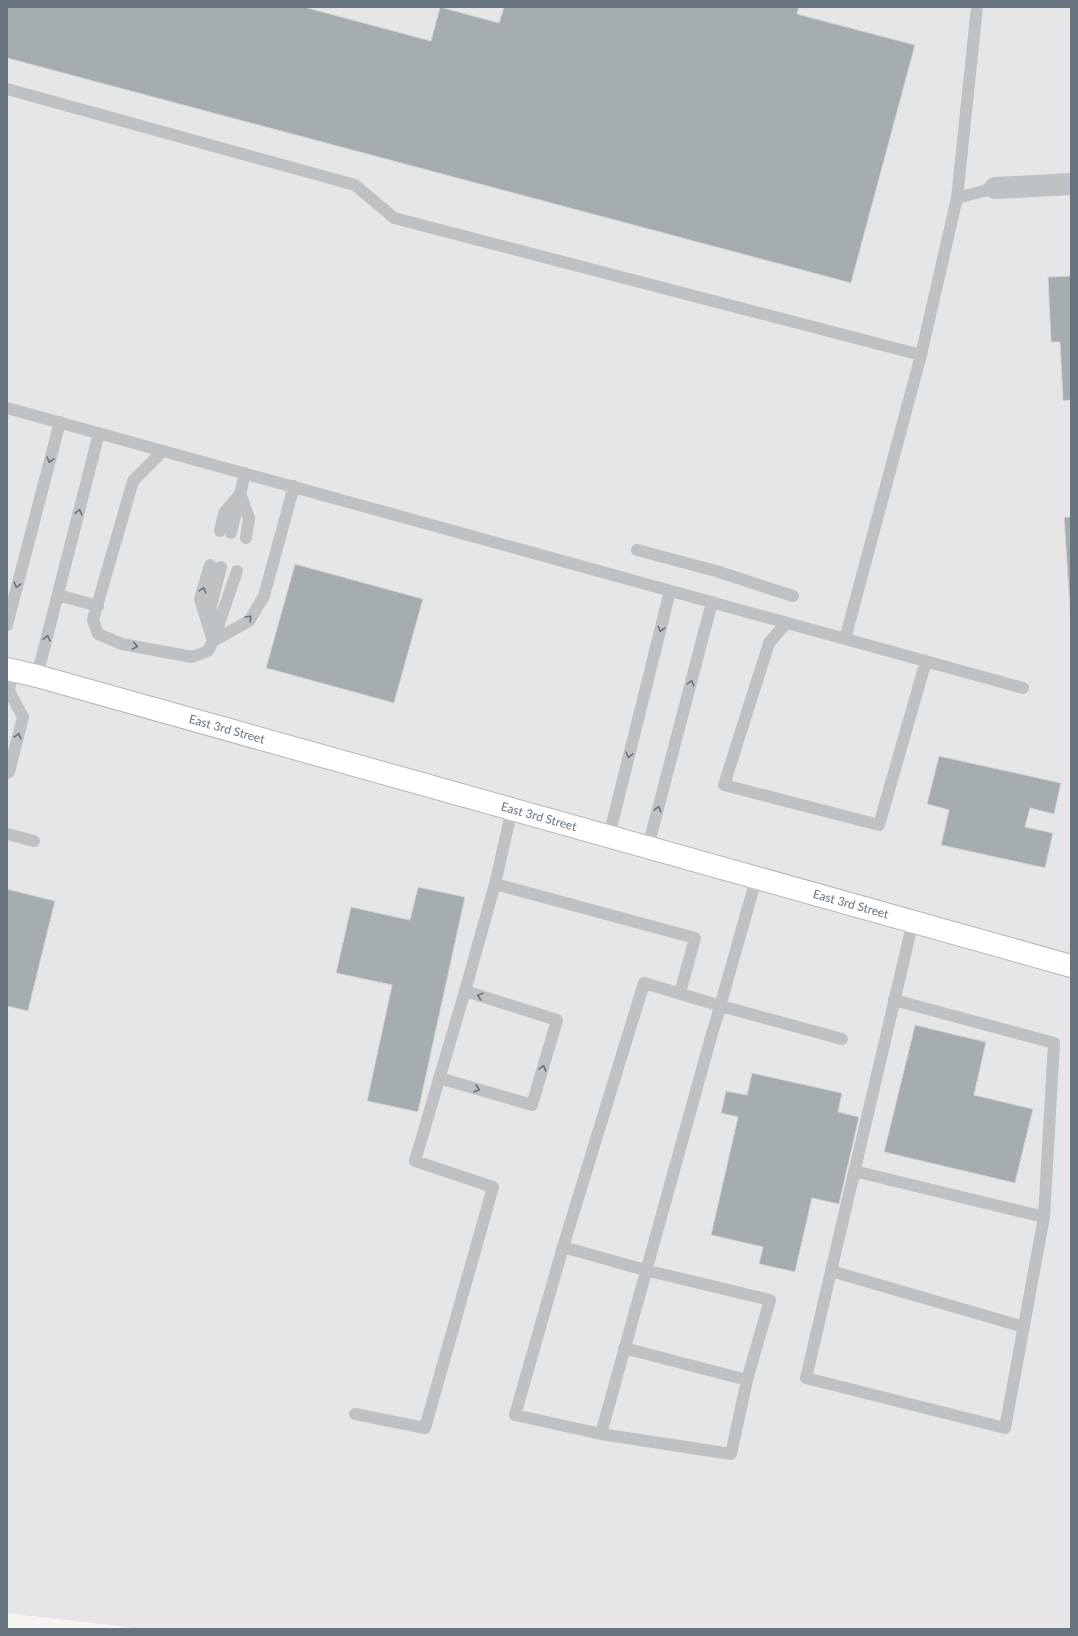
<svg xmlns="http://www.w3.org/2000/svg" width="1078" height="1636" font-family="Lato,sans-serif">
<rect width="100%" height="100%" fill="#f5f5f2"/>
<path fill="#e5e6e5" d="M7,7H1071V1629H143L7,1613Z"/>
<path fill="#a6adb1" stroke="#d6d6d4" d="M7,7H304L431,41L440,7L499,23L504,7H799L797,14L915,45L851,283L7,58Z
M1071,276V400L1063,401L1060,342H1051L1048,277Z
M1064,517H1071V624Z
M295,564L423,599L394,703L266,668Z
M939,756L1061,783L1054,814L1030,808L1025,827L1053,833L1045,868L941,845L949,810L927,804Z
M418,887L465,897L418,1112L367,1101L392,985L336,973L351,907L410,920Z
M7,889L55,901L28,1011L7,1006Z
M915,1025L986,1042L974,1095L1033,1109L1015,1183L884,1152Z
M752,1073L842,1093L838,1112L859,1117L839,1204L812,1198L795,1272L759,1264L763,1247L711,1235L738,1117L721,1113L726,1091L747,1095Z"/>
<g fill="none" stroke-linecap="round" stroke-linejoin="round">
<defs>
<g id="primary">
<path id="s1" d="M7,669L37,676L1071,966"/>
</g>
</defs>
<use href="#primary" stroke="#b2b6b9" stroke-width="24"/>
<path stroke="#bec2c5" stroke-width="12" d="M7,89L355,185L394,218L921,355
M957,198L977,7
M7,408L1023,688
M163,451L133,481L93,620L98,634L122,644L192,657L208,651L213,641L249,621L264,596L294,486
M240,493L249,518L246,538
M220,531L224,513L239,495
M231,533L245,473
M637,550L716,571L793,596
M210,565L200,599L213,641
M58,595L98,606
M212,621L211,606L221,567
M786,623L769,643L724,785L879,825L926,661
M7,625L60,422
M845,639L921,355L957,198L995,188
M213,641L237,571
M37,676L99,433
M7,773L9,772L23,717L9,691L12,670
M7,834L34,841
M609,836L670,591
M648,847L712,602
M757,877C741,930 727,984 711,1037C674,1169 637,1301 601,1434L515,1415L563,1247L644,983L721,1006L842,1039
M495,884L512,809
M894,1000L1054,1043L1044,1217
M439,1078L532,1105L557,1020L465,991
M854,1171L1044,1217L1005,1428L806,1378L913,921
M563,1247L645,1270L770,1300L747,1380L731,1454L601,1434
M831,1271L1024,1327
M624,1348L747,1380
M355,1414L425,1428L493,1187L415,1161L465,991L495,884L695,938L680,993"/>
<path stroke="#bec2c5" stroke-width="22" d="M995,188L1071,184"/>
<use href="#primary" stroke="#fff" stroke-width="22"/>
</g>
<defs><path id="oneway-chevron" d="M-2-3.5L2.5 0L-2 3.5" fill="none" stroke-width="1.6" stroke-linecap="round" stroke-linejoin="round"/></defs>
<g stroke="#67747f">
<use href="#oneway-chevron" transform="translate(50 460) rotate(105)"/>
<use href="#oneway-chevron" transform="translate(79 512) rotate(-76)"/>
<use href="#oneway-chevron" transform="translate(17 585) rotate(105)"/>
<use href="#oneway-chevron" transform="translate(203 590) rotate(-74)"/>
<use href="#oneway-chevron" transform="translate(249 618) rotate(-47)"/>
<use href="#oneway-chevron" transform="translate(661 629) rotate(104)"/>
<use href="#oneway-chevron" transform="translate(47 638) rotate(-76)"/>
<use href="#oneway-chevron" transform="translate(135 646) rotate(11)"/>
<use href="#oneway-chevron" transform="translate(691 683) rotate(-75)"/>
<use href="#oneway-chevron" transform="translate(18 736) rotate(-75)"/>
<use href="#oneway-chevron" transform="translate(629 755) rotate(104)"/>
<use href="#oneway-chevron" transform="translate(658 809) rotate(-75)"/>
<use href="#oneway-chevron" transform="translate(480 996) rotate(-162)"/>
<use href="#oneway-chevron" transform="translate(543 1068) rotate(-74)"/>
<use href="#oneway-chevron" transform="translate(477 1089) rotate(16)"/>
</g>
<g text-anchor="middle" stroke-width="4" stroke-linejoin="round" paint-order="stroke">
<g font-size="12" fill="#67747f" stroke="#fff">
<text dy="4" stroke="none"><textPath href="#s1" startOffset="228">East 3rd Street</textPath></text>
<text dy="4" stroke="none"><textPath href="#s1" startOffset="552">East 3rd Street</textPath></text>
<text dy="4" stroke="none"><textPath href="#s1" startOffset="876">East 3rd Street</textPath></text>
</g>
</g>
<rect width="1078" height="1636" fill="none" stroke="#67747f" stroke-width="16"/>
</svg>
